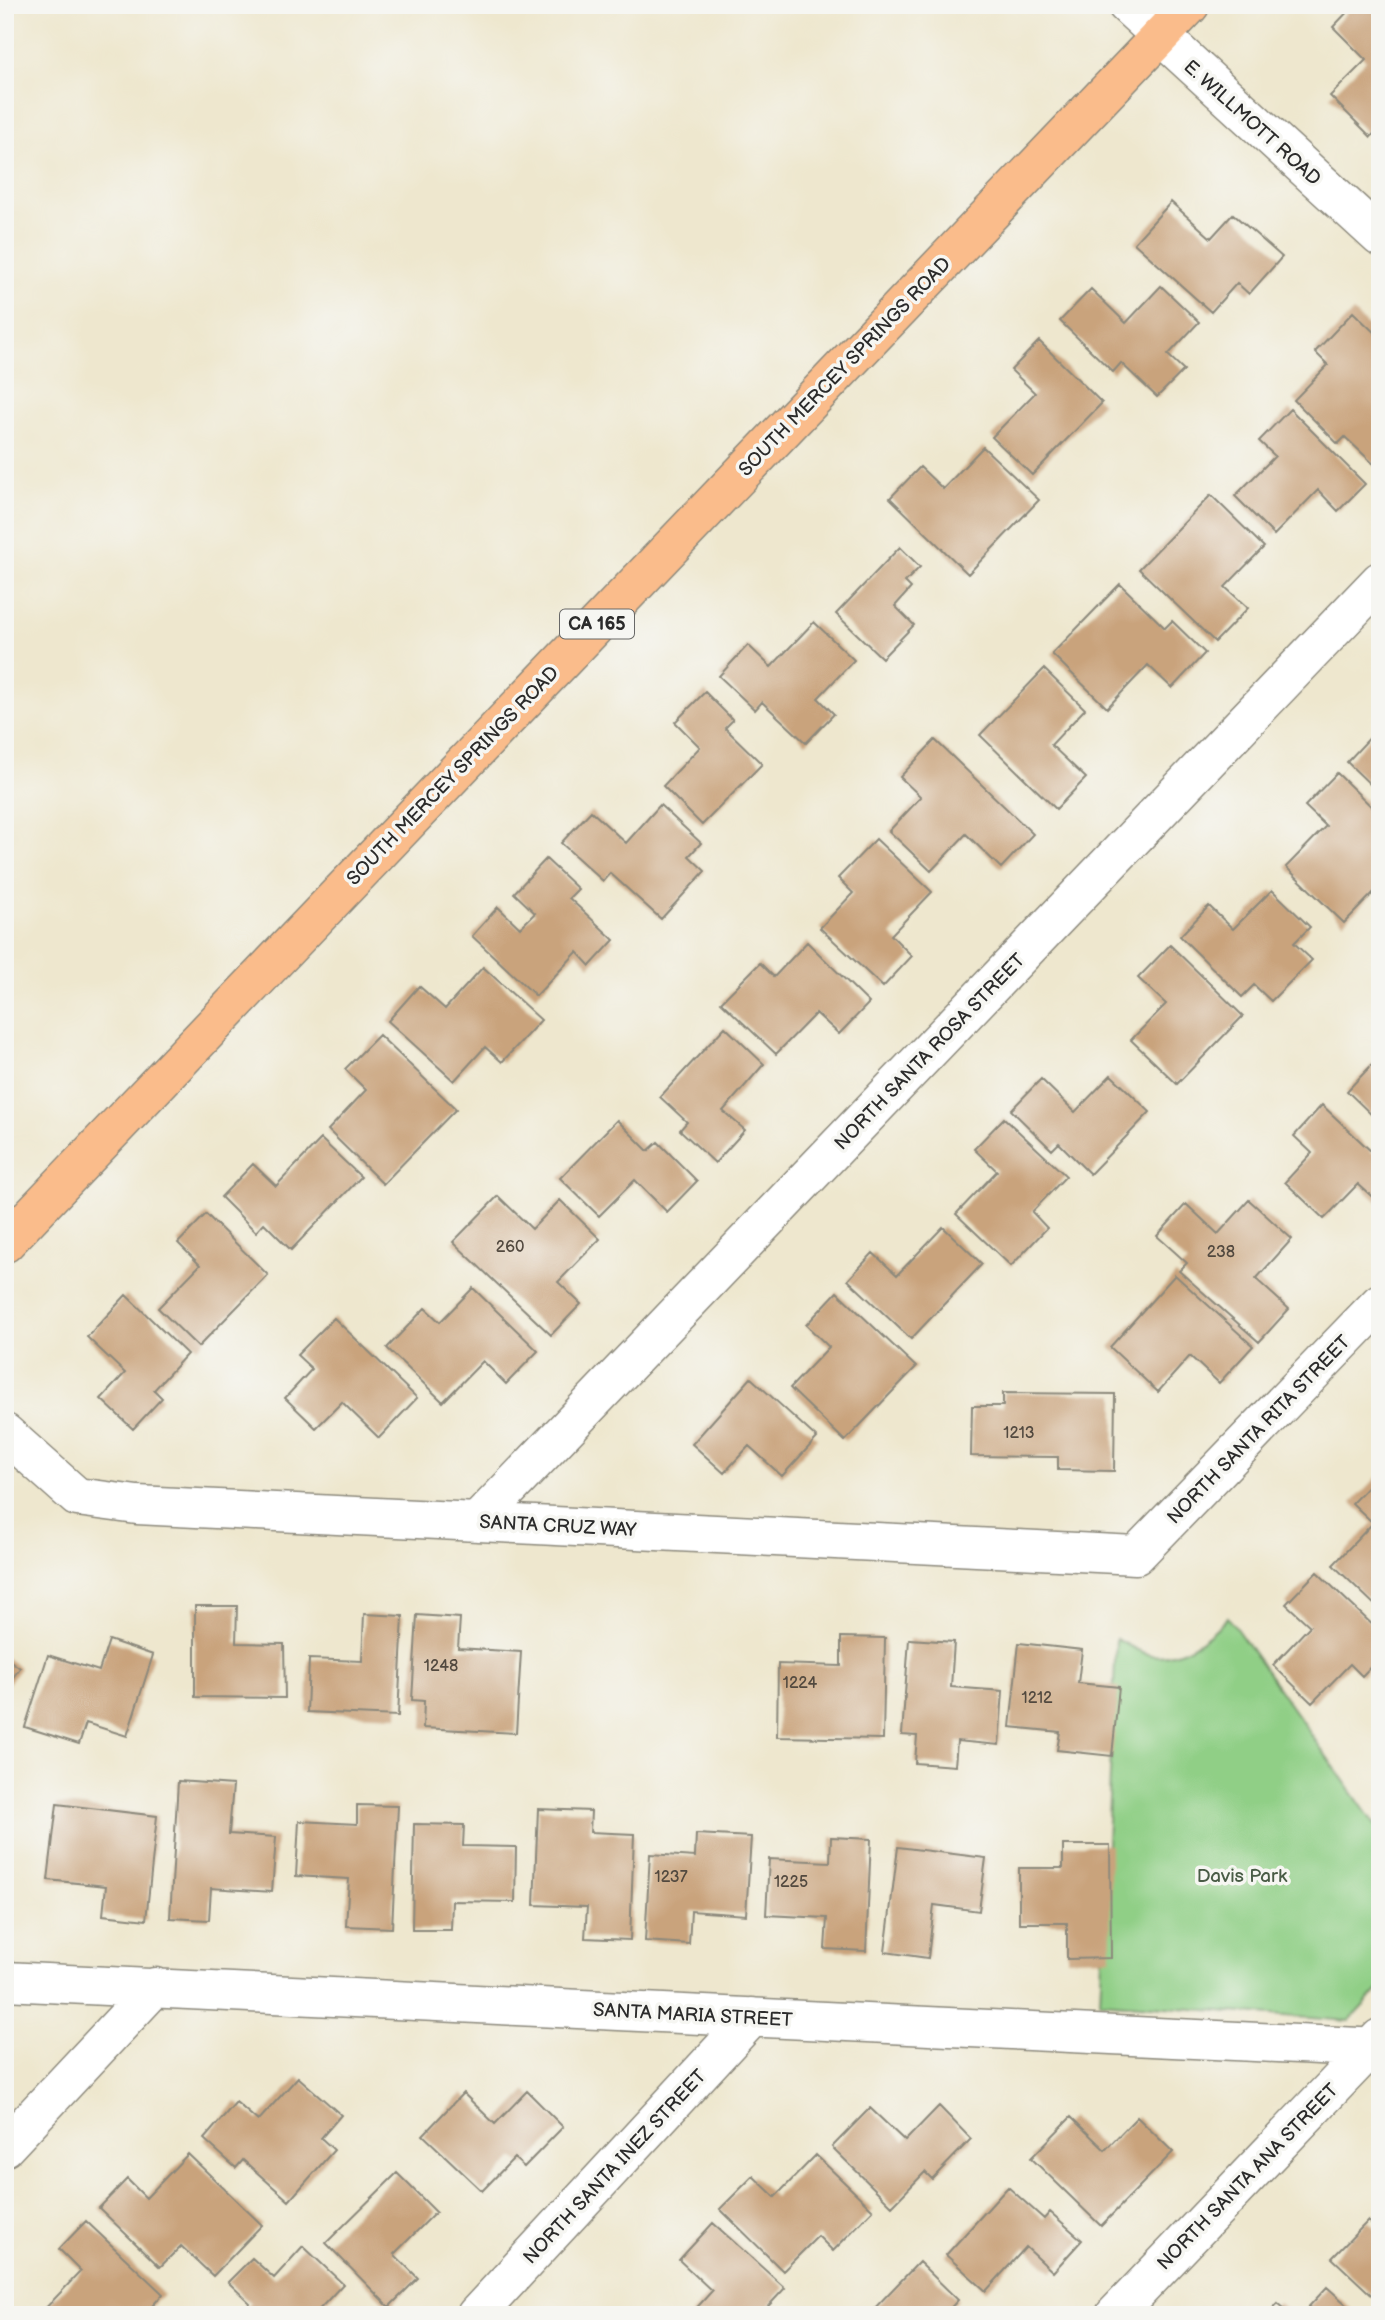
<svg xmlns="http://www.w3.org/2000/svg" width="1385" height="2320" font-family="'Balsamiq Sans',sans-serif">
<rect width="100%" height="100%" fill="#f6f6f2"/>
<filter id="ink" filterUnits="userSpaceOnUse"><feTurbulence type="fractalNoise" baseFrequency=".0143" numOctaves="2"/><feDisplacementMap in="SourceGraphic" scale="14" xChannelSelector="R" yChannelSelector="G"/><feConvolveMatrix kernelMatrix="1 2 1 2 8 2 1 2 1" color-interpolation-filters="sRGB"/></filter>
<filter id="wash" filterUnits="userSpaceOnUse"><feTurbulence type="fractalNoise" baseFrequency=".00686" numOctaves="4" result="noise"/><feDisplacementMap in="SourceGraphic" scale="28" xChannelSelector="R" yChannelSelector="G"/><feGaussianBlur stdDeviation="1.57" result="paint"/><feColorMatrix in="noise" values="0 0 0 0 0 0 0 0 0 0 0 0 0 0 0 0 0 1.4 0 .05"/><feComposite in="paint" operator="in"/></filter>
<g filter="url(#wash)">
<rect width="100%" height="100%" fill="#eee7ce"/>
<path fill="#90cf86" stroke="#5e7d58" stroke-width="2" d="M1228,1617L1380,1832V1988L1349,2021L1100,2002L1116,1639C1127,1644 1140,1653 1151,1655C1181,1660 1209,1637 1228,1617Z"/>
<g id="blocks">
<path fill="#c9a37b" d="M1354,5H1371L1380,14V127L1371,137L1330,96L1366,60L1333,27Z
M1171,202L1211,238L1233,214L1282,257L1249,294L1237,283L1211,312L1134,243Z
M1161,286L1199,322L1168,355L1184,370L1157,397L1121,363L1113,372L1060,321L1091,289L1126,323Z
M1353,312L1380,338V470L1345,437L1338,444L1294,400L1328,365L1315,352Z
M1039,341L1102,403L1032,475L992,437L1035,393L1011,370Z
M1290,409L1365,484L1338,511L1318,490L1274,535L1235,496L1275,456L1259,441Z
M983,447L1039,500L968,574L890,498L920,467L943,489Z
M1211,495L1264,547L1225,587L1248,608L1215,642L1139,569Z
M900,547L920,567L905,582L911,588L895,606L914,625L882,658L836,614Z
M1120,584L1165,628L1172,621L1205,653L1172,688L1148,665L1107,708L1052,654Z
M814,622L854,660L818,698L834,714L806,743L762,702L755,710L719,676L748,645L771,667Z
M1044,669L1085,709L1051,745L1086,778L1056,809L980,735Z
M705,692L733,720L725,728L762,764L702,825L663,786L700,747L675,722Z
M1376,731L1380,734V794L1347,762Z
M935,740L1033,834L1001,868L966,834L931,871L889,831L921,797L900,777Z
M1337,773L1380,815V886L1344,923L1286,867L1326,826L1305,806Z
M660,805L701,843L689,856L705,871L661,919L610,873L603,881L561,843L591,811L626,843Z
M876,839L932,892L891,935L912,956L883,987L820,928L853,893L838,878Z
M546,859L578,889L569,898L614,940L590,966L577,952L536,996L472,936L498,907L520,928L535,913L514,893Z
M1272,890L1310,927L1294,943L1312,960L1271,1001L1254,985L1242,997L1180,936L1209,906L1233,929Z
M807,942L869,1003L839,1034L816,1013L776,1054L721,1002L760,963L774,977Z
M1170,945L1243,1016L1177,1084L1131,1040L1166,1004L1138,978Z
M483,967L541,1020L502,1062L485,1047L454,1081L388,1021L419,986L445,1009Z
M725,1027L764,1064L723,1111L745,1130L715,1163L680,1130L687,1122L660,1097Z
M379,1035L456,1109L383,1184L328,1130L366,1090L345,1069Z
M1380,1056V1123L1347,1091Z
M1111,1075L1150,1112L1090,1174L1059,1143L1052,1150L1011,1110L1041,1079L1075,1112Z
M1322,1105L1373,1153L1380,1146V1204L1358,1184L1324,1219L1285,1182L1312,1153L1294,1136Z
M1004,1118L1066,1176L1032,1212L1047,1228L1011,1266L956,1214L997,1171L974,1149Z
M617,1120L648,1151L658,1142L697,1181L667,1212L635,1180L599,1216L560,1178Z
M321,1139L361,1177L291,1250L264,1223L256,1232L221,1197L253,1164L276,1186Z
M498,1196L532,1229L560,1200L600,1239L558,1282L581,1304L551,1335L453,1242Z
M1249,1200L1292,1239L1256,1279L1289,1309L1259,1342L1179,1271L1187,1263L1157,1236L1186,1204L1218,1234Z
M206,1214L268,1275L198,1347L158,1308L200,1265L178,1243Z
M943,1227L982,1264L911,1339L848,1280L873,1253L897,1275Z
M1175,1275L1253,1346L1219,1383L1190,1356L1158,1392L1110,1347Z
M473,1288L538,1351L506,1384L483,1361L443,1402L387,1348L425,1308L440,1322Z
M837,1292L916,1367L845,1441L790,1388L829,1347L806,1325Z
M126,1295L187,1354L154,1390L162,1398L133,1429L101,1399L125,1373L87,1337Z
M334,1318L417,1398L379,1438L342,1402L316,1428L285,1398L312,1369L297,1355Z
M751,1378L817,1438L782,1476L749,1446L724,1473L692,1444Z
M1003,1393L1115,1394L1114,1471L1058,1470V1457L971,1456L972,1406H1003Z
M1380,1474V1610L1333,1565L1373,1523L1352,1503Z
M1317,1572L1380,1632V1657L1362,1676L1350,1664L1312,1703L1273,1665L1310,1626L1286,1604Z
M195,1606H237L236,1643L284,1644L285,1698L195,1697Z
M364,1614L403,1616L398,1716L307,1712L309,1659L362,1661Z
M417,1615L460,1618L458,1648L521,1652L516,1733L423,1728L424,1701L412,1700Z
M841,1637L885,1638L883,1739L777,1737L778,1664L841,1666Z
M909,1639L954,1642L951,1687L1003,1691L999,1745L957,1741L955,1766L915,1763L917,1736L902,1735Z
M109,1640L153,1655L127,1736L86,1723L79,1744L25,1727L48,1655L99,1671Z
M1019,1643L1082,1650L1078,1683L1119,1687L1112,1756L1057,1750L1060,1732L1010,1727Z
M5,1657L20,1668L5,1688Z
M178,1781L233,1785L229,1834L276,1837L272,1892L211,1888L209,1920L170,1918Z
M57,1804L157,1816L146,1920L103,1915L106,1886L48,1880Z
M357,1805L398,1806L392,1928L346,1926L349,1879L296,1876L299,1821L357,1824Z
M538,1809L591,1811L590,1832L634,1834L630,1940L585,1938L587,1907L534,1905Z
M414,1824L464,1825L463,1846L516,1847L515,1902L452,1901L451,1930H412Z
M696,1834L751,1837L746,1915L691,1911L689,1944L645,1941L650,1854L695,1857Z
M831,1837L871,1839L866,1951L825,1949L827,1918L766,1915L769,1859L830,1862Z
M1063,1845H1110L1111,1958L1067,1959V1923H1019V1868H1063Z
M898,1847L986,1858L979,1911L934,1905L928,1958L885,1952Z
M298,2077L341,2115L321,2138L334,2150L289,2201L243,2160L236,2168L204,2139L236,2102L258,2121Z
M527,2091L563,2127L524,2167L514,2158L482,2191L423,2135L463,2093L495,2124Z
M939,2106L971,2139L932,2179L925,2172L892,2206L832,2147L870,2108L905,2141Z
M1071,2117L1105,2150L1137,2117L1173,2152L1101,2226L1031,2158Z
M188,2154L262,2225L213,2276L181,2246L160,2267L99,2208L127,2179L146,2198Z
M816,2155L873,2210L833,2251L818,2236L783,2271L720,2209L753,2176L775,2197Z
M397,2173L436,2212L394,2254L418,2278L389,2307L326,2243Z
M1008,2187L1044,2219L1050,2212L1082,2240L1053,2272L1026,2247L986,2291L946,2255Z
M86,2221L163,2294L144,2315H39L81,2271L59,2249Z
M1368,2221L1380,2233V2303L1332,2258Z
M713,2223L785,2288L760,2315H690L712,2291L679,2260Z
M303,2246L343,2284L314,2315H239L250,2303L228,2282L252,2258L274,2278Z
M919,2262L958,2300L944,2315H868Z
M1327,2287L1358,2315H1301Z
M1278,2303L1292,2315H1267Z"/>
</g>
</g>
<g filter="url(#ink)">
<use href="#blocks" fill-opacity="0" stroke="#8c897c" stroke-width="2"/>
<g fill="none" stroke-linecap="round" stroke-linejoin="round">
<defs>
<path id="minor" d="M1127,5L1380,237
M5,1433L77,1497L137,1505L1136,1555L1380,1303
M478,1521L1380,581
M5,1981L1380,2048
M5,2147L155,1987
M476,2315L752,2017
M1115,2315L1380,2038"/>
<path id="primary" d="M5,1243L1190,5"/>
</defs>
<use href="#minor" stroke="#8c897c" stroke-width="41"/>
<use href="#primary" stroke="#8c897c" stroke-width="41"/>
<use href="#minor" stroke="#fff" stroke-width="38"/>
<use href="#primary" stroke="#fabc8b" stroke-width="38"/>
</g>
</g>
<g text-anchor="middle" stroke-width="7" stroke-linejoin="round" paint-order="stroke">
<g font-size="16" fill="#52493f">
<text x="510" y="1252">260</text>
<text x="1221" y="1257">238</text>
<text x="1019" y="1438">1213</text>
<text x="441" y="1671">1248</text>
<text x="800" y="1688">1224</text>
<text x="1037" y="1703">1212</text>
<text x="671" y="1882">1237</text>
<text x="791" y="1887">1225</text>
</g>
<rect fill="#f6f6f2" stroke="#686867" stroke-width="2" x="560" y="609.5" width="74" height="29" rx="5"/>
<g font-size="18" font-weight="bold" fill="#2b2b2b">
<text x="597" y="630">CA 165</text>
</g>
<g font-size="19" fill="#2b2b2b" stroke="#f6f6f2">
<text transform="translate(1253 122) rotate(42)" y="7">E. WILLMOTT ROAD</text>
<text transform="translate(844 366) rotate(-46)" y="7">SOUTH MERCEY SPRINGS ROAD</text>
<text transform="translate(452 775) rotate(-46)" y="7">SOUTH MERCEY SPRINGS ROAD</text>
<text transform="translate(929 1051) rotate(-46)" y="7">NORTH SANTA ROSA STREET</text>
<text transform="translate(1258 1429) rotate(-46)" y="7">NORTH SANTA RITA STREET</text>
<text transform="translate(558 1525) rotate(3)" y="7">SANTA CRUZ WAY</text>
<text transform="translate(693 2014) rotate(3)" y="7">SANTA MARIA STREET</text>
<text transform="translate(614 2166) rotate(-47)" y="7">NORTH SANTA INEZ STREET</text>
<text transform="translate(1247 2176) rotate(-46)" y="7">NORTH SANTA ANA STREET</text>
</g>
<g font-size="19" fill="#495c46" stroke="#f6f6f2">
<text x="1242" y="1882">Davis Park</text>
</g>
</g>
<rect width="1385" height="2320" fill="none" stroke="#f6f6f2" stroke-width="28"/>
</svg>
